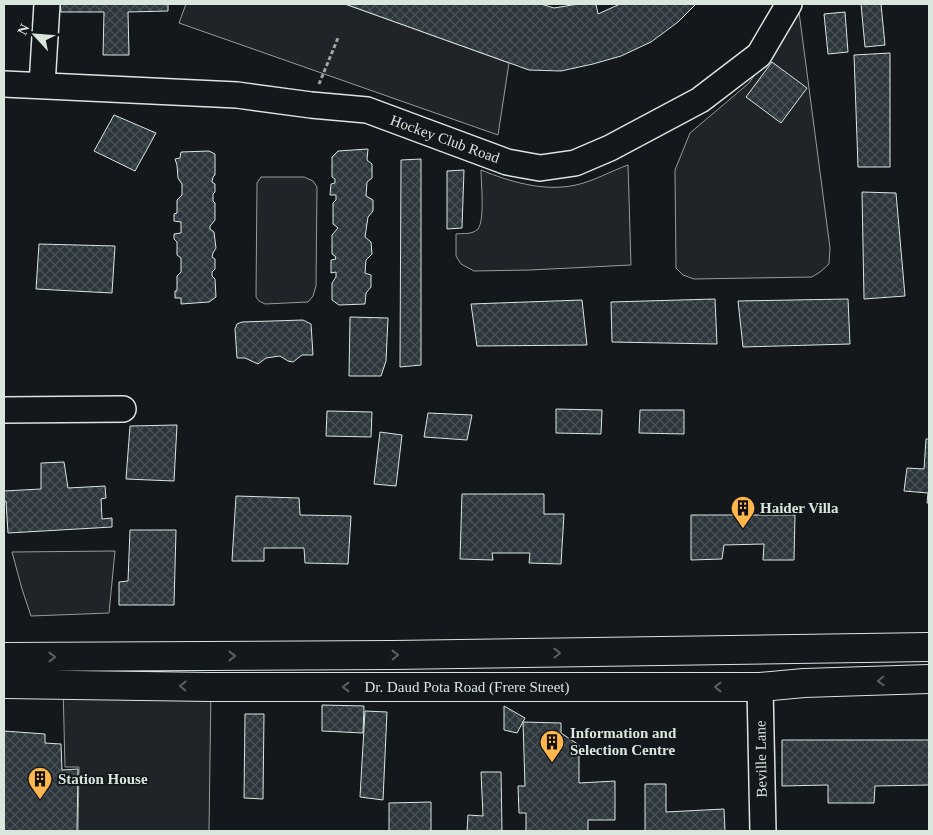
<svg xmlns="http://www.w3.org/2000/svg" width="933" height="835" font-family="Georgia,serif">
<defs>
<pattern id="building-cross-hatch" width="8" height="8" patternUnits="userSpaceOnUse" patternTransform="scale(1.25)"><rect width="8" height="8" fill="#2c363c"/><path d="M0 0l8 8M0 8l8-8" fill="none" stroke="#4a5358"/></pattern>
</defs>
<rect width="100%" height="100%" fill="#14181c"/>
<path fill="#202428" stroke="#939e99" d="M186,4H345L509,63L498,135L179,23Z
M799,12L830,248L829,264L820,272L812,277L694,279L683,275L676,268L675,170L690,133L749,83Z
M628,165L631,265L530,270L474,271L461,264L456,256V234C463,233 472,235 478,229C485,220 481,182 481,170C511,182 544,192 576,185C594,181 611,171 628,165Z
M261,177H304L313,181L317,187L316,286L313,296L308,302L265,304L259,301L256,297L257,183Z
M115,551L109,613L31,616L22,589L12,552Z
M63,685L211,687L209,831H78L79,767H65Z"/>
<path fill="url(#building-cross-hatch)" stroke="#d8e6dc" d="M60,4H168V11L128,12L129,55H103L104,12H61Z
M345,4H541L554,8L578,4H596L598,14L620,4H696L678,22L651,42L621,56L593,64L561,71L529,70Z
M861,4H881L885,45L865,47Z
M845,12L848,52L828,54L824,14Z
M890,53V167H858L854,55Z
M772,62L807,88L781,123L746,97Z
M114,115L156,133L135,171L94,151Z
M368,149L367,160L372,164V178L367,182L366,196L373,200V211L368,217L365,237L371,242L372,254L366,260L365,273L371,275V287L366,293L365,304L339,305L332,300V283L336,277V272L331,273V260L336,259L335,256L332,254V235L338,228L333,224V203L336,200V195H330L331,184L335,183V179L332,177V157L338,151Z
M209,151L215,154V175L213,177L212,182L215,184V192L213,194V201L215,203V220L210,226V229L214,232L216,248L213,253L212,257L215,259V269L212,272V276L215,279L216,297L209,302L181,304V298H175V291H177V276L181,272V258L177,255V242L174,239V234L181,233V222L174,221V214L177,213V200L182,195V184L178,178L177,165L175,159L180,158L181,152Z
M421,159V365L400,367L401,160Z
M464,170L462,228L447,229V171Z
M862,192L896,193L905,296L864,299Z
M39,244L115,246L112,293L36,289Z
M715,299L717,344L612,342L611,302Z
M848,299L850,344L743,347L738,301Z
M582,300L587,345L477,346L471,304Z
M350,317L388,318L386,361L381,376H349Z
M303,320L311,324L313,355H302L293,362L288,361L280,356L266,358L258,364L245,358H237L235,329L237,324L242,322Z
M556,409L602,410L601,434L556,433Z
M640,410H684V434L639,433Z
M327,411L372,412L371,437L326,436Z
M428,413L472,415L467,440L424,437Z
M177,425L174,481L126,479L130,426Z
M380,432L402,435L396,486L374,484Z
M926,439H929V503H927L928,493L904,491L907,468L924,469Z
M64,462L68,488L105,486L106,498L101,499L102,519L112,518V527L8,533L6,501H4V491L41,489V463Z
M462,494H544V514H564L561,564L529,563L530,553H492L493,560L460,559Z
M236,496L299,498L300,515L351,516L348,564L305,563L304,548H264V561H232Z
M691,515H795L794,560H763L764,544L724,545L722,559L691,560Z
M130,530H176L174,605H119V582L128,581Z
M322,705L364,706L363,733L322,731Z
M504,706L525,718L517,733L504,730Z
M365,711L387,712L383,800L360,797Z
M245,714H264L263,799L244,798Z
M523,722L561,723V733L579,745V783L615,781V820H588V831H526V813H519L518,786H525Z
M4,731L45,734V743L61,744L62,770L78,769L77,831H4Z
M782,740H929V785L875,786L874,803H828V785L782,786Z
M481,772H501L502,831H467L468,815L483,816Z
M645,784H666V812L724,809L725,831H645Z
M431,802V831H389V803Z"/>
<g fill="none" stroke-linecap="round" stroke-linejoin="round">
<defs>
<path id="minor" d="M4,84L237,95L311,105L367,110L507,162L540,168L575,163L610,148L700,100L759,55L789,4
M42,85L47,4
M4,410L123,409
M760,687L763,831"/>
<path id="major" d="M4,657L393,655L929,647
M4,684L211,687H760L804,683L929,679"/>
</defs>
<use href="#minor" stroke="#d8e6dc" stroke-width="28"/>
<use href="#major" stroke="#d8e6dc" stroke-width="30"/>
<path stroke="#9da8a2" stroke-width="3" stroke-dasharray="4 2.5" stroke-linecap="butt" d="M319,84L338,38"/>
<use href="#minor" stroke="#14181c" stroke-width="25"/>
<use href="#major" stroke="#14181c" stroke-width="28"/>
</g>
<defs><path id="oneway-chevron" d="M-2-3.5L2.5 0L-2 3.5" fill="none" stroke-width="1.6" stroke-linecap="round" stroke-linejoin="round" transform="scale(1.25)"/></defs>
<g stroke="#59605f">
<use href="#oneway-chevron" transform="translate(557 653) rotate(-1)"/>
<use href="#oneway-chevron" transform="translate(395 655) rotate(-1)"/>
<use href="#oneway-chevron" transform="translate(232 656)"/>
<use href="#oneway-chevron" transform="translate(52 657)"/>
<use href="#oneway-chevron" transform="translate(881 681) rotate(178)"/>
<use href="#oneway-chevron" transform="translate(183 686) rotate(-179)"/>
<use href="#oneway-chevron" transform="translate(346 687) rotate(-180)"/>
<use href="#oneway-chevron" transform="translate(718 687) rotate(-180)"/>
</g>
<defs>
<symbol id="building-pin" viewBox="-11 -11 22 30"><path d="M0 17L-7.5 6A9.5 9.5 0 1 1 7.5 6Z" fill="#ffb74d" stroke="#14181c"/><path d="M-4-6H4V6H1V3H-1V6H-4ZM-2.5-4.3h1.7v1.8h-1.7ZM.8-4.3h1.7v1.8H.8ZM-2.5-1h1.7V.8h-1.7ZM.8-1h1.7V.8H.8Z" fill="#111"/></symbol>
</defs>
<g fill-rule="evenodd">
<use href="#building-pin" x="729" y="494" width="28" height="38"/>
<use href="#building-pin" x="538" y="728" width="28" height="38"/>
<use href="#building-pin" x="26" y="765" width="28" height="38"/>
</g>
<g text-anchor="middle" stroke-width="4" stroke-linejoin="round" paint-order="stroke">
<g font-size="15" fill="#d8e6dc" stroke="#14181c">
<text transform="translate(445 139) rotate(20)" y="5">Hockey Club Road</text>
<text x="467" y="692">Dr. Daud Pota Road (Frere Street)</text>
<text transform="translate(761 759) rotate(-91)" y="5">Beville Lane</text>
</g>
<g font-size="15" font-weight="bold" fill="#d8e6dc" stroke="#14181c" text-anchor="start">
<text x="760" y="513">Haider Villa</text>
<text x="570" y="738">Information and<tspan x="570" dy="17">Selection Centre</tspan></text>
<text x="58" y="784">Station House</text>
</g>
</g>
<rect width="933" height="835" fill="none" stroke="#d8e6dc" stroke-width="10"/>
<g transform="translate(35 35) rotate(296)" stroke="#14181c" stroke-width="4" paint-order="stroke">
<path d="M0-4L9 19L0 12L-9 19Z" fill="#d8e6dc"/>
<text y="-8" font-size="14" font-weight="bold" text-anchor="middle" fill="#d8e6dc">N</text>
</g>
</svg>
